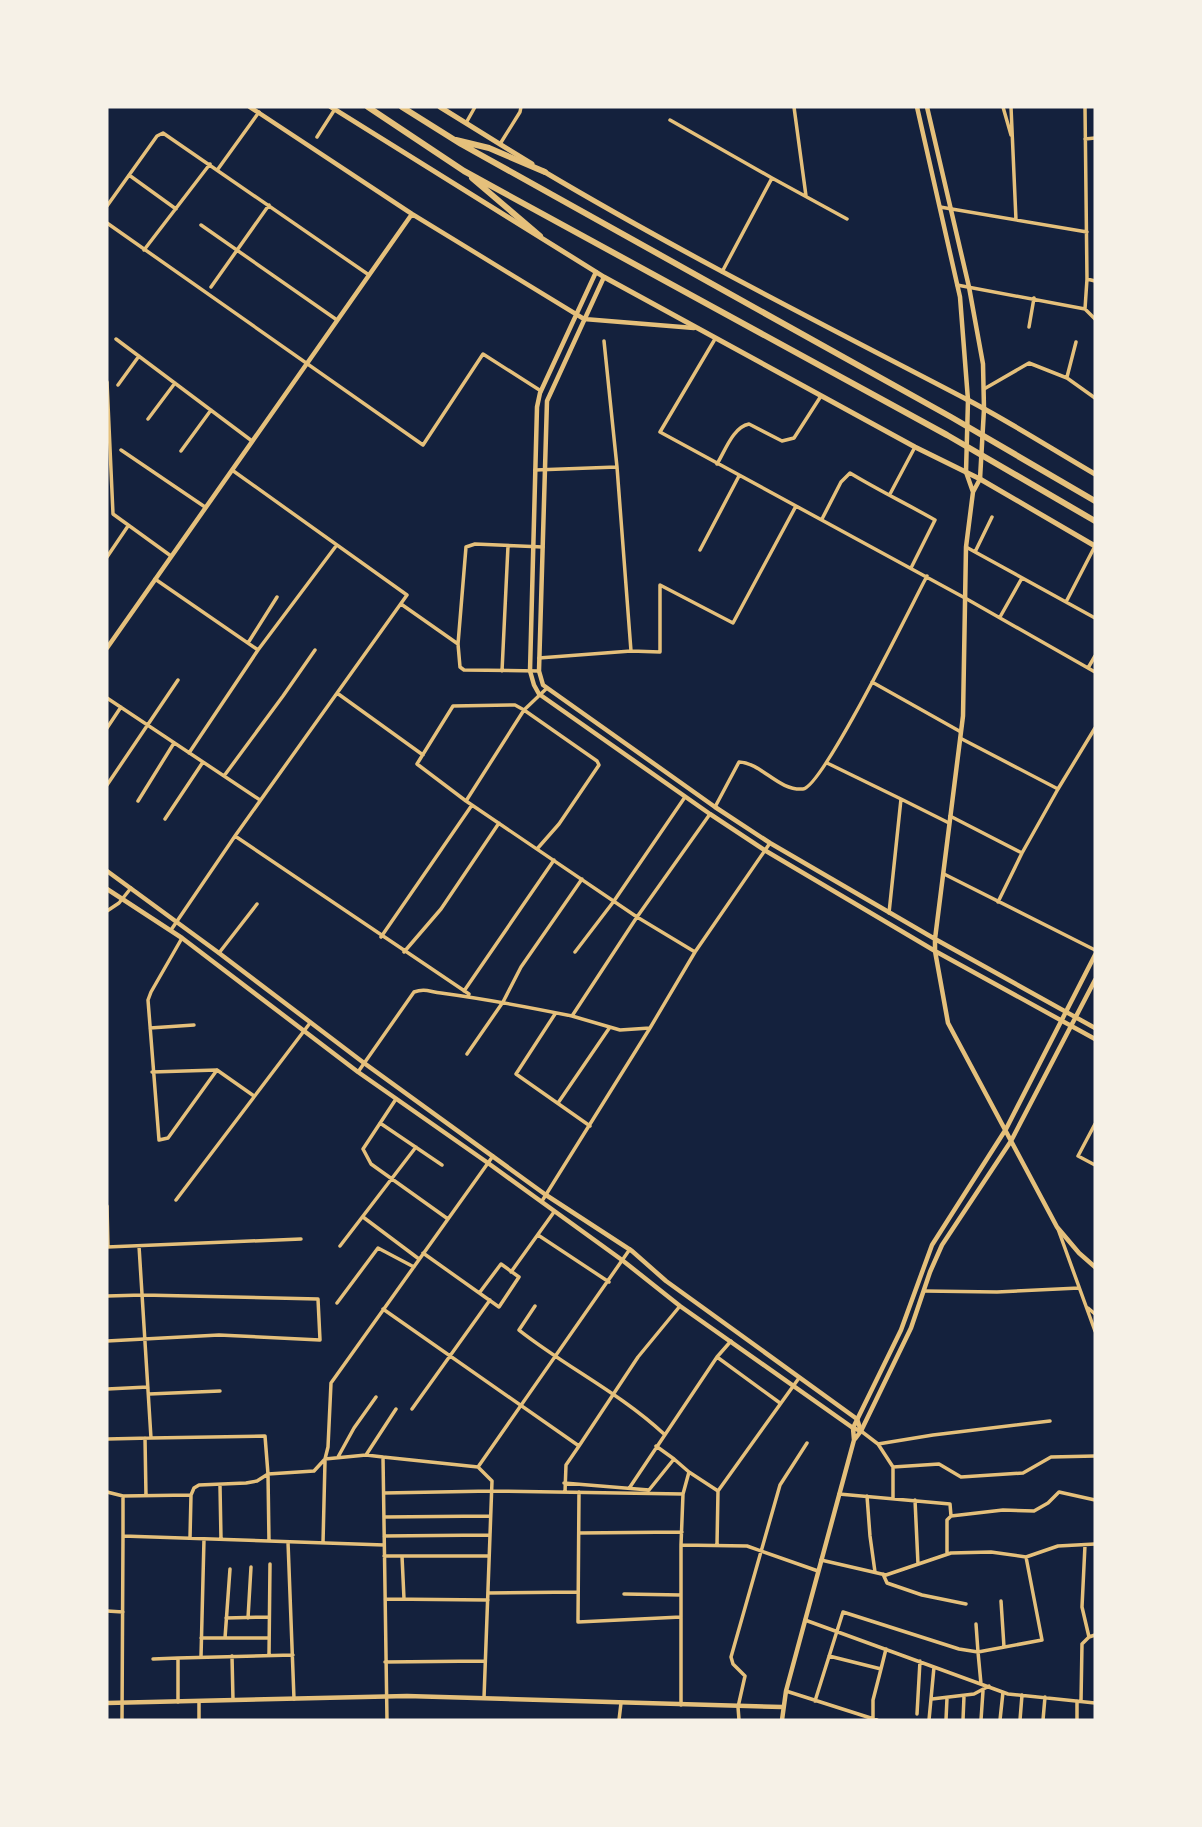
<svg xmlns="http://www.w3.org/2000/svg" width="1202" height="1827" font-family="Roboto,sans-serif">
<rect width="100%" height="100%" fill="#14213d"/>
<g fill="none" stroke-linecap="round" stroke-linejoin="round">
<path stroke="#e5c07b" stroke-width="3.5" d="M794,107L806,196
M1003,107L1011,135
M1011,107L1016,220
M1085,107L1087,279L1085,309
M670,120L772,178
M466,123L475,107
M317,137L335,109
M1085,139L1095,138
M500,144L520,112L521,107
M218,169L259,112
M129,175L176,209
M107,206L157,136L163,133L369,275
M940,207L1087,232
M107,223L423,445L483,354L541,391
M201,225L337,320
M144,250L210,164
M722,272L772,178L847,219
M1087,279L1095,281
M957,285L1085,309L1095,319
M211,287L269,205
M1029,327L1034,298
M116,339L252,441
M715,339L660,432L965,598L1095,672
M1067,377L1076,342
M107,382L113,514L171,556
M118,385L139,356
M984,389L1029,363L1067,378L1095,398
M148,419L175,383
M121,450L205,507
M181,451L211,410
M717,464C725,451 733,427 749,424L782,441L794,438L821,396
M535,470L617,467
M890,494L915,447
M822,519L841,482L850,473C878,490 907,504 935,520L911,568
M966,547L1095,618
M700,550L739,476
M975,552L992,517
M107,557L128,526
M155,579L258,650L189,753
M1066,602L1095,546
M401,604L458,644
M1000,617L1022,578
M248,643L277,597
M258,650L336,546
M631,651L660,652V585L733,623L796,506
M539,658L631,651L617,467L604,341
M1088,668L1095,656
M502,671L508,546
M539,671L464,670L460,667L458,644L466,547L475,544L543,547
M872,682L961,732
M546,689L524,710L515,705L453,706L417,764L466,801L637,917L695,952L770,843
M337,693L423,755
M107,698L260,800
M107,728L121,707
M960,738L1058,789L1022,853
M827,763L901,799L889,913
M224,776L283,696L315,650
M107,785L178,680
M1058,789L1095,728
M901,799L949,823
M138,801L174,743
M466,801L524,710L597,761L599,765L559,824L537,849
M715,807L739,762C762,763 778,791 803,789C823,787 912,604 927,576
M950,816L1022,853L998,902
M165,819L203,762
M235,836L469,994
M944,874L1095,950
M107,911L119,903L131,888
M171,930L235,836L407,595L232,470
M381,937L472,805
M182,938L151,992L148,1000L159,1140L168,1138L217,1070
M404,952L441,909L499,823
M575,952L614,901L685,797
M219,953L257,904
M464,991L554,860
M555,1014L516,1074L590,1126
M572,1016L620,1030L650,1028L695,952
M150,1028L194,1025
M467,1054L503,1002L521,967L582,879
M152,1072L217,1070L254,1096
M358,1072L414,992C425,988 430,992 441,993C485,999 528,1007 572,1016L637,917L710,814
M396,1099L363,1149L371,1164L448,1219
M558,1103L610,1027
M380,1123L442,1165
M1095,1124L1078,1156L1095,1165
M176,1200L310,1023
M542,1201L650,1028
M107,1206L108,1247
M363,1217L419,1259
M1058,1229L1095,1331
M538,1235L609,1282
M139,1246L151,1438L265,1436L268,1474L314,1471L325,1459
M340,1246L416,1147
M107,1247L301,1239
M423,1253L499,1307L519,1277L501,1264L480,1292
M511,1272L554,1212
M924,1291L997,1292L1079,1288
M107,1296L143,1295L318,1299L320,1340L219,1335L107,1341
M337,1303L378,1248L414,1267
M535,1306L519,1330C566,1367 620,1393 664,1434
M1088,1308L1095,1314
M383,1309L579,1446L638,1357L680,1306
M717,1357L780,1403
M107,1389L148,1387
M149,1394L220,1391
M412,1409L490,1300
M861,1431L878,1444L893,1467L939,1464L961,1477L1023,1473L1051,1457L1095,1456
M145,1438L146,1496
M107,1439L151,1438
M878,1444L933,1435L1050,1421
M656,1446L674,1459
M366,1455L396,1409
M338,1457L354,1428L376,1397
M383,1457L366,1455L325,1459L328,1447L331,1383L493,1156
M478,1467L492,1481L484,1698
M893,1467V1498
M268,1474L269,1541
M564,1483L649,1490L674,1459L689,1472
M220,1486L221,1539
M630,1487L717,1357L731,1341
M107,1492L123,1496L191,1495
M565,1492L566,1465L579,1446
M579,1492L578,1622L681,1617
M384,1493L492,1491L683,1494L681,1545
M683,1494L689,1472L718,1491L799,1378
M839,1494L950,1504L951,1516L1003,1510L1034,1511L1048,1503L1059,1492L1095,1500
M123,1496V1536
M867,1496L870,1536L875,1572
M915,1500L918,1564
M384,1517L490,1516
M579,1533L682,1532
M384,1536L490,1535
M190,1538L191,1495L194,1488L199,1485L246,1483L257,1481L268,1474
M288,1542L294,1699
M323,1543L325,1461
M717,1545L718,1491
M1085,1545L1082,1607L1089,1637
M947,1554V1520L951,1516
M384,1556H489
M402,1556L404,1599
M821,1560L886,1575L951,1553L991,1552L1026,1557L1058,1546L1095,1544
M883,1574L887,1583L922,1595L966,1604
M488,1593L578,1592
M624,1594L681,1595
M385,1599L488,1600
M1001,1601L1004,1647
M107,1611L123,1612
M226,1618L269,1617
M248,1618L251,1567
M805,1620L1008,1694L1095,1703
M201,1638H269
M225,1638L230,1569
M232,1656L233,1700
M269,1656L270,1564
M829,1656L881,1669L873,1700V1719
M201,1657L204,1539
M153,1659L178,1658
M385,1662L485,1661
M881,1669L886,1649
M981,1684L978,1652L1042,1640L1026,1557
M786,1691L877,1720
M932,1699L974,1694L989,1686
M199,1701V1720
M815,1701L843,1612L959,1649L978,1652L976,1624
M1077,1701V1720
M1081,1701L1082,1644L1089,1637L1095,1635
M178,1702V1658L293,1655
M681,1705V1545L747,1546L818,1571
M917,1714L920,1661
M122,1720L123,1536L384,1545
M387,1720L383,1457L478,1467L630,1249
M619,1720L621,1703
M739,1720L738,1707L745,1676L733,1664L731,1657L780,1485L807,1443
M929,1720L934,1667
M946,1720L947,1698
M963,1720L964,1696
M981,1720L983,1691
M1000,1720L1003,1692
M1020,1720L1022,1695
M1043,1720L1045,1697"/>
<path stroke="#e5c07b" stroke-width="4.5" d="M250,107L412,214L584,319L694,328
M917,107L960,297L968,400L966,472L973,492
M927,107L969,287L983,364L984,409L980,479L973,492L966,547L963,716L935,939V951L948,1023L1057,1227L1079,1253L1095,1267
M596,272L540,393L537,407L530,671L534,685L539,694L710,814L766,851L935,951L1095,1039
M604,277L547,401L539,671L543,685L715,807L770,843L935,939L1095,1028
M107,648L412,214
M1095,955L1006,1129L932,1245L901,1330L853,1428L861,1431L911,1328L930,1272L942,1245L1011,1141L1095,980
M107,1703L407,1696L782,1707"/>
<path stroke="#e5c07b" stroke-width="4.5" d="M107,871L219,953L364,1063L546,1195L632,1251L666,1281L857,1419L861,1431L855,1439
M107,889L182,938L358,1072L488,1163L622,1260L680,1306L853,1428L854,1440L786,1691L782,1720"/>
<path stroke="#e5c07b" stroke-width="5" d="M331,107L604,277L915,447L980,479L1095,546
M440,107L532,164
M543,171C681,253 824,325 966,399C1010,422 1052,449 1095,474"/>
<path stroke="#e5c07b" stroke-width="6" d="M368,107L464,171L947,435L1095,521
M402,107L461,144L951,417L1095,501
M456,140L489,148L545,172
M472,178L540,236"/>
</g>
<rect width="1202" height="1827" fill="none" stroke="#f6f1e7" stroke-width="217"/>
</svg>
